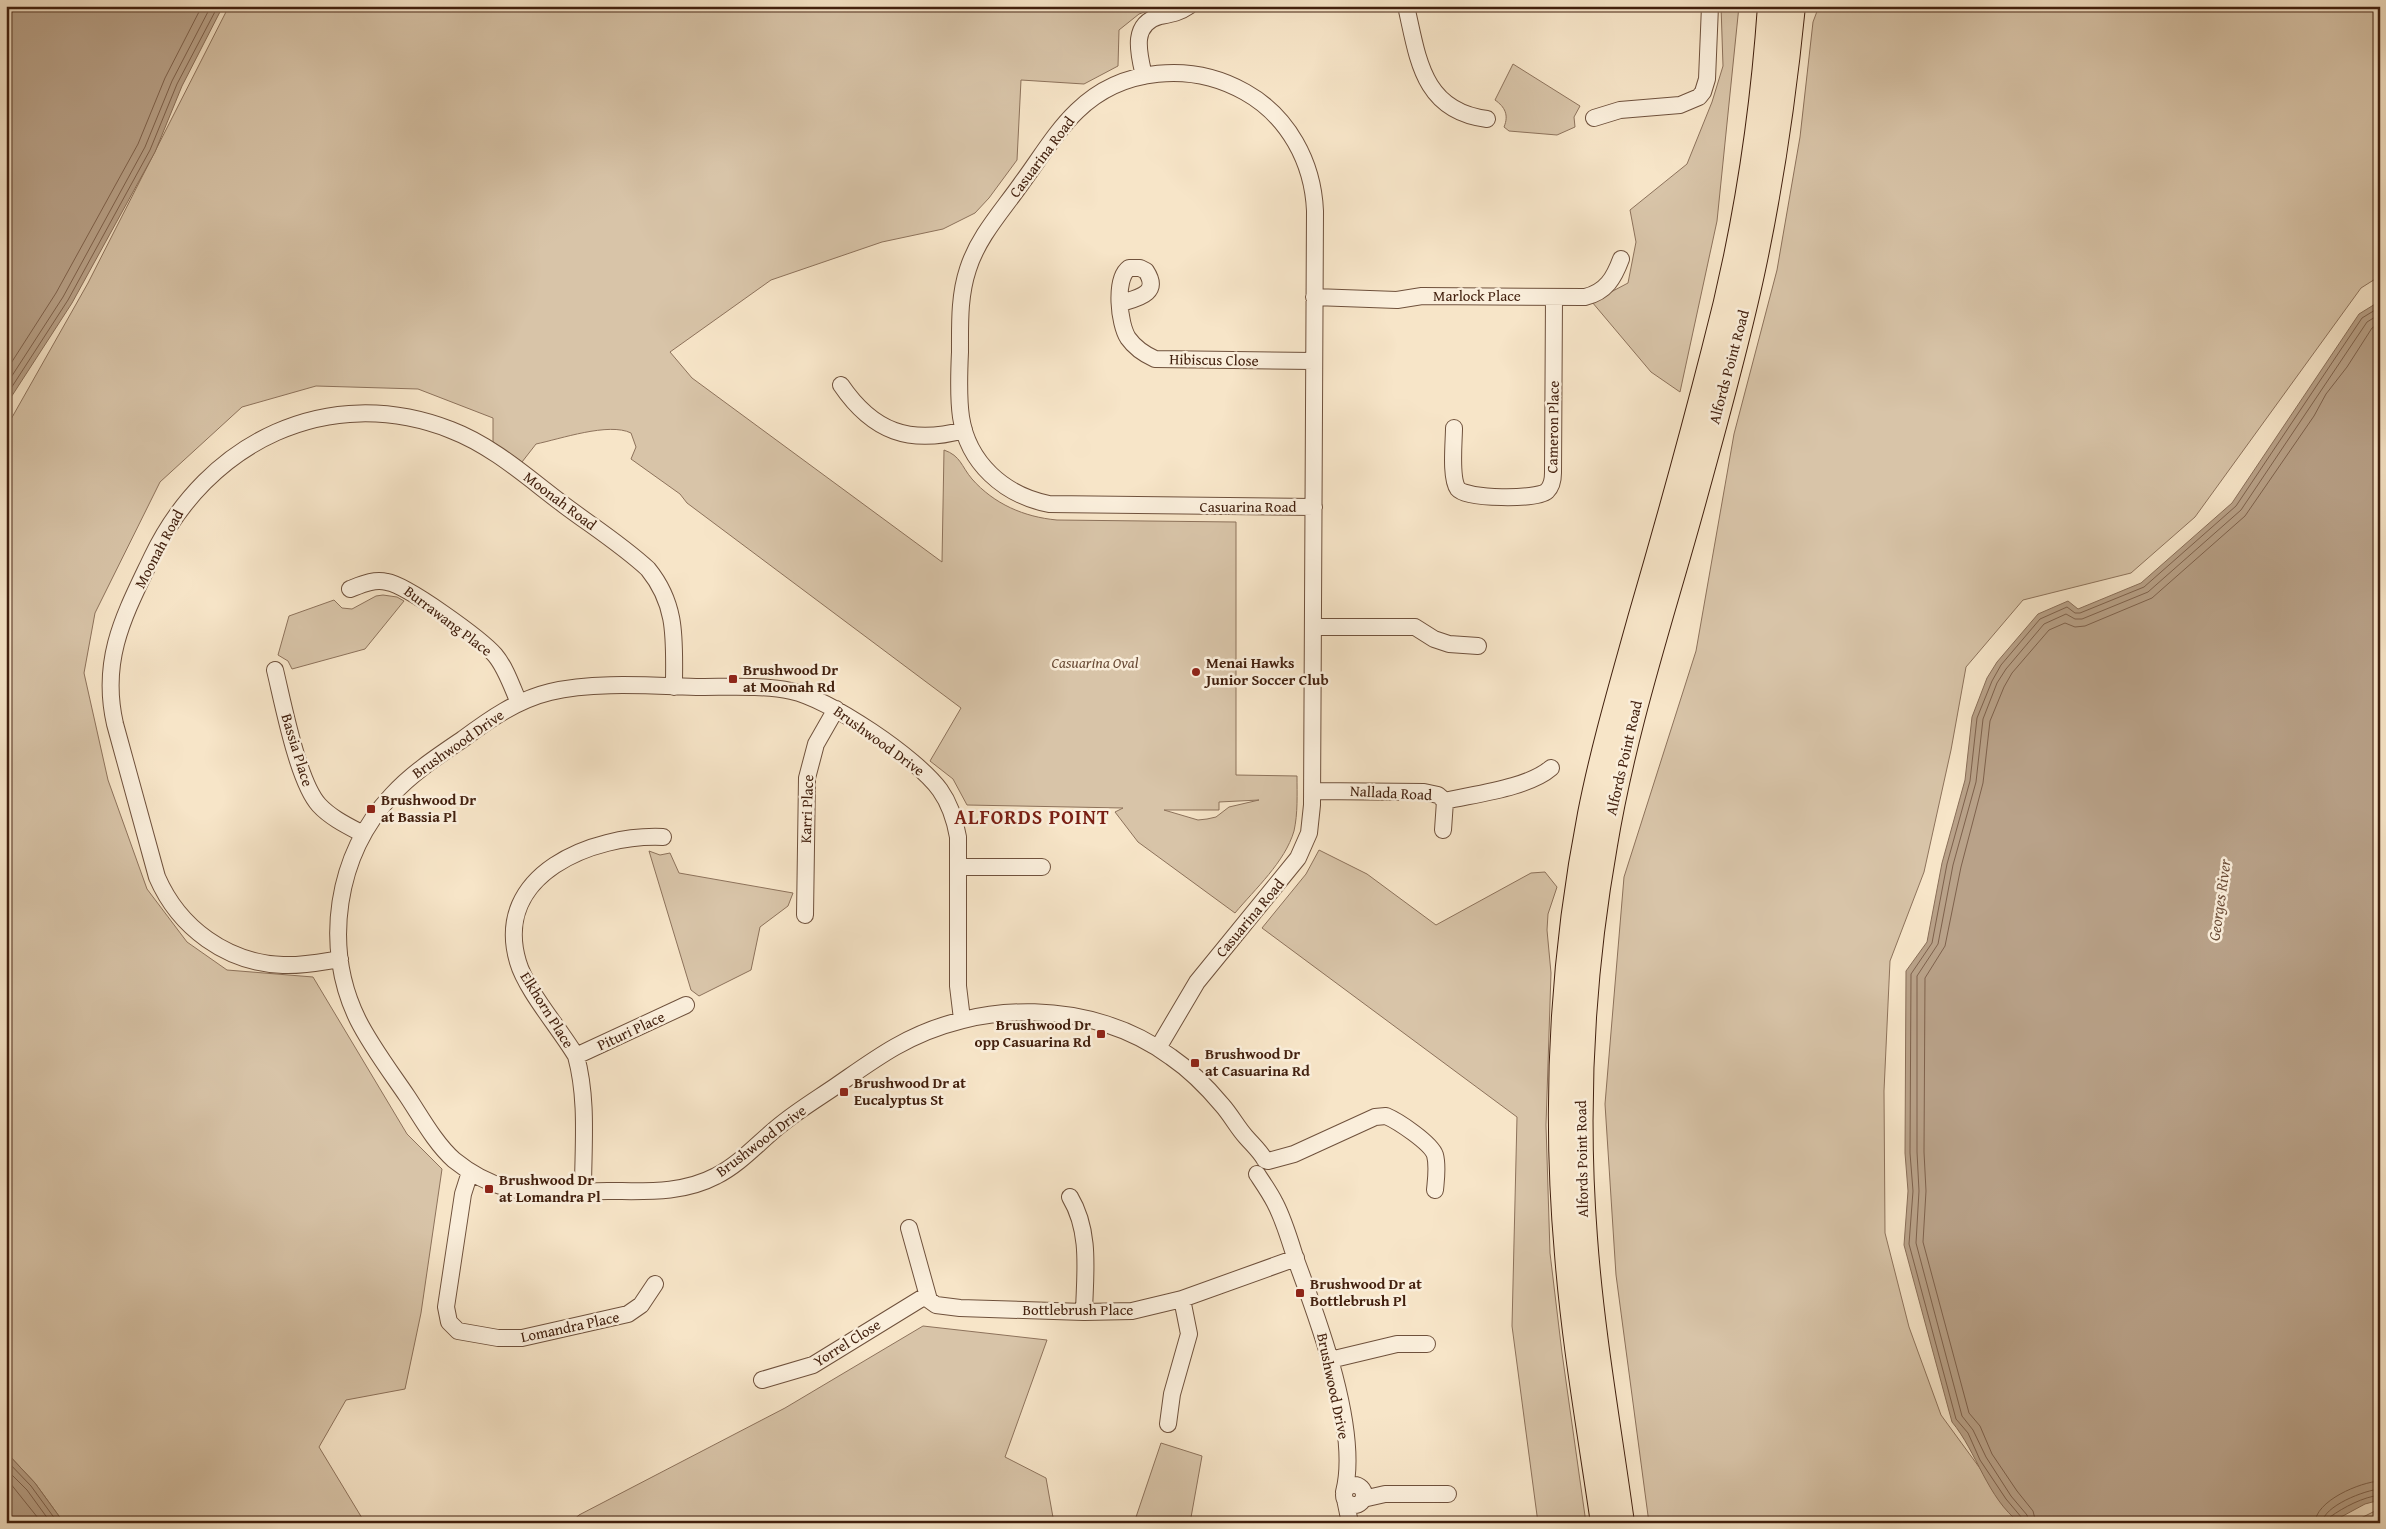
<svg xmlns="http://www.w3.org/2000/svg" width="2386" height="1529" font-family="'Gentium Book Plus',serif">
<rect width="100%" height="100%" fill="#f7e5c8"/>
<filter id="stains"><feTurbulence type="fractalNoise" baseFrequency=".004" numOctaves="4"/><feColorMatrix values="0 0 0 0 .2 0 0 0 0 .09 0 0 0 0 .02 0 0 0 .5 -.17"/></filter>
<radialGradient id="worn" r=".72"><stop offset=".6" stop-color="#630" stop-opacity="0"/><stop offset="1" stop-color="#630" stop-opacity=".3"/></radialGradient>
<path fill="#d8c4a8" stroke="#8d725b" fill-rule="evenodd" d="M229,6H1161L1139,14L1119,30L1118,66L1084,84L1021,80L1017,160L989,198L975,213L943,229L882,242L771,280L670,352L692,378L942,562L944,450C961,456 961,466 972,479C994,504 1024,517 1057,520L1236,522V775L1297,776C1297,794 1298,813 1294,831C1285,862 1255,889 1235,913L1138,842L1115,812L1123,808L967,805L953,779L930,761L961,708L687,503L680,494L631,459L636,447L631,433C609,422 560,439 536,444L522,462L493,442V418L418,389L316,386L242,407L160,482L95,613L84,673L108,780L147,889L187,942L227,970L313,977L407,1134L442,1169L421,1313L405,1389L346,1400L319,1447L365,1523H64L35,1483L6,1452V428L88,283ZM1259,800L1229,807L1216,817L1207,819L1198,820L1164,810H1219V802Z
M1721,6H1739L1717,221L1680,392L1651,372L1592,302L1628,283L1636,242L1630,210L1687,164L1712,102L1723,66Z
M1819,6H2380V276L2361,288L2195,517L2131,573L2023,600L1966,667L1951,750L1924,872L1890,961L1884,1091L1885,1233L1909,1327L1941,1415L2020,1523H1649L1616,1275L1605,1104L1624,877L1696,651L1734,434L1777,270L1800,137L1813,22Z
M1513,64L1580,106L1574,117L1575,127L1557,135L1509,131L1504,127C1509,115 1505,107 1495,100Z
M383,595L397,597L404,601L365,649L292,669L288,661L278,655L289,616L334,600L342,608L352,609L376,596Z
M1319,850L1367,874L1436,925L1531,873L1545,872L1557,887L1548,914L1547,930L1551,973L1546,1125L1550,1253L1562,1353L1586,1523H1538L1512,1326L1517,1117L1262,928L1306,874Z
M649,851L660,855L670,853L679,873L793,893L788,906L760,927L751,970L699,996L691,990Z
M923,1326L1047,1340L1005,1457L1046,1478L1054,1523H570L579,1515L785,1408Z
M1161,1443L1202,1456L1190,1523H1134Z
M2380,1509V1523H2351L2377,1510Z"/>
<path fill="#b9a289" stroke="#896e58" d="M6,6H223L182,86L155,152L72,303L6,405Z
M2380,301V1500L2365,1504L2330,1523H2020C1987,1498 1977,1452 1952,1422L1904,1245L1908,1191L1905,1153L1906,971L1927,942L1942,863L1965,780L1972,717L1987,678L1997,662L2038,614L2068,601L2078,609L2141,583L2232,503L2359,314Z
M6,1452L35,1483L64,1523H6Z"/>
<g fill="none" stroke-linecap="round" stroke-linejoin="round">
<path stroke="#7e614c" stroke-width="1" d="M6,371L56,293L138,144L165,78L202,6
M6,385L63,297L145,147L172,81L211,6
M6,396L68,300L150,150L177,84L218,6
M6,1460L31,1486L58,1523
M6,1469L27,1490L51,1523
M6,1478L42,1523
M2023,1523L2022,1518L2006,1499L1980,1460L1968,1433L1956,1419L1909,1244L1913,1191L1910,1153L1911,974L1932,943L1947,864L1970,781L1977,718L1992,681L2001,665L2040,619L2067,607L2075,613H2080L2144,587L2236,506L2362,318L2380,307
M2029,1523L2027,1515L2011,1496L1986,1457L1973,1430L1962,1416L1916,1243L1919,1191L1917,1152V976L1938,944L1953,865L1976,782L1983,719L1997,683L2006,669L2044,624L2066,614L2075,619H2082L2148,592L2241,510L2367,322L2380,314
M2036,1523L2033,1511L2017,1491L1992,1454L1980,1426L1969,1413L1923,1242L1926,1191L1924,1152L1925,978L1945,946L1961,867L1983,783L1990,721L2004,687L2012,673L2049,630L2065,623L2075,627L2085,626L2152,598L2245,516L2314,416L2326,394L2347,367L2372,328L2380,323
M2315,1523C2315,1501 2360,1482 2380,1481
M2322,1523C2323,1506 2365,1490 2380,1489
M2328,1523L2330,1517C2344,1507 2363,1497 2380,1495"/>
<defs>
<path id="minor" d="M1406,6C1418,58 1422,111 1487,119
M1144,76C1139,54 1130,24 1160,16C1171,14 1179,13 1189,6
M1594,118L1620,110L1680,105L1699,97L1703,92L1707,79L1710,6
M1314,297L1397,300L1422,296L1585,297C1606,292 1614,278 1621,259
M1121,303C1137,298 1161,294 1146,271L1140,268H1129C1114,279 1119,324 1128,338C1135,348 1144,354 1155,359L1314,361
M841,385C873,432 910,445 964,430
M1454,428C1454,442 1450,478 1458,489C1466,499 1537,500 1547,491C1552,486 1553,480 1553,473L1554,297
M350,589C363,584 374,579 387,582C407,585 481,639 495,655C506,668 512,687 519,703
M1313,627H1415L1434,639L1449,644L1478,646
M275,670C283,703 298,782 319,805C331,818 348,826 363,834
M1312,791L1424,792L1438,795L1445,801
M1445,801C1475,794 1528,788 1551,768
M1443,830L1445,801
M959,867H1042
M805,915L807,778L816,744L836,709
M340,959C321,962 302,966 283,965C227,963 179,928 157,877L115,724C100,658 125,614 152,557C207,442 328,382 451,430C493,446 528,478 564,505C592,526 622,545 648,569C678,606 674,641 674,687
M962,1019L958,986V837C955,820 950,804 940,790C917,758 830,699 791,691C762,685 730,687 701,687C655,686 594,681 550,692C517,700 490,719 463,739C438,756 412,773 392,795C336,854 322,947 358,1020C371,1046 390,1071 407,1096C421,1117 435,1143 454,1160C470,1173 488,1183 507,1188C539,1195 575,1191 608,1191C645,1191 682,1194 716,1176C740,1164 758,1143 779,1126C797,1111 817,1099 836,1086C855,1073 874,1059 895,1047C978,999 1092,999 1171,1057C1190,1070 1207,1087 1222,1105C1231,1115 1237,1127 1246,1137C1253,1145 1260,1151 1265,1160
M1158,1048L1197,982L1298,858L1309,833L1312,805L1315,211C1313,162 1288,116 1245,92C1192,62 1122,67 1077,111C1055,132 1039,160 1021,184C1002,211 978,237 968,269C959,296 960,324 960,352C959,373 958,396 961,417C968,463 1004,495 1049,504L1314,507
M576,1056L686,1005
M1268,1161L1294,1154L1375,1117L1386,1116C1398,1121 1431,1143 1435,1155C1438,1166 1436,1179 1435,1190
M470,1172L463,1194L446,1307L449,1322L458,1331L498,1338H522L628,1314L641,1305L655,1284
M1257,1174C1263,1183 1270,1193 1275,1203C1284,1220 1290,1241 1296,1260C1318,1319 1360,1431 1344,1492
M583,1191C583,1146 588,1100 576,1056C560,1029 526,990 518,962C492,874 593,834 663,837
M1070,1197C1091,1232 1085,1273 1084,1312
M909,1228L929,1300L936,1305L960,1308L1084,1312L1132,1311L1182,1299L1296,1258
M1330,1360L1397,1344H1427
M762,1380L813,1365L927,1295
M1168,1424L1172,1394L1189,1334L1182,1299
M1344 1495a10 10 0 1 1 20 0a10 10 0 1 1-20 0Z
M1345,1499L1350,1523
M1363,1499L1385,1494H1448"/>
<path id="highway" d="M1603,1523C1590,1433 1574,1344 1567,1254C1554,1107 1562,958 1590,814C1603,748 1622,684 1640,619C1666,530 1691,440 1714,350C1744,237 1762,122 1770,6
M1622,1523C1609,1428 1592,1334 1585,1238C1575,1107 1582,975 1605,845C1624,730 1661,619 1692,507C1713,430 1735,353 1752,274C1771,186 1784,96 1793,6"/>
</defs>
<use href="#minor" stroke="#6f513c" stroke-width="18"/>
<use href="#highway" stroke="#42200e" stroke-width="26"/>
<use href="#minor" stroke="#faeedb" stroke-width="16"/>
<use href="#highway" stroke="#f7e5c8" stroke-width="24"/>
</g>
<g fill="#8f2418" stroke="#faeedb" stroke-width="2">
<circle cx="1196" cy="672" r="5"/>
<rect x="728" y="674" width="10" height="10" rx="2.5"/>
<rect x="366" y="804" width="10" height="10" rx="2.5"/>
<rect x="1096" y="1029" width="10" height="10" rx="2.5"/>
<rect x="1190" y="1058" width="10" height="10" rx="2.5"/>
<rect x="839" y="1087" width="10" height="10" rx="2.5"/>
<rect x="484" y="1184" width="10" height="10" rx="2.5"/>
<rect x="1295" y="1288" width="10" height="10" rx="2.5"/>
</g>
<g text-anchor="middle" stroke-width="5" stroke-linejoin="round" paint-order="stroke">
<g font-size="15" fill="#42200e" stroke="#faeedb">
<text transform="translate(1042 157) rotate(-53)" y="5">Casuarina Road</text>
<text x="1477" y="301">Marlock Place</text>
<text transform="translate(1214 360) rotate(1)" y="5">Hibiscus Close</text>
<text transform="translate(1729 367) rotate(-75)" y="5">Alfords Point Road</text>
<text transform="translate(1553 427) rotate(-89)" y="5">Cameron Place</text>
<text transform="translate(560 501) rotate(37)" y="5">Moonah Road</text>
<text x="1248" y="512">Casuarina Road</text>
<text transform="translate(159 549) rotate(-62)" y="5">Moonah Road</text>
<text transform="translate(448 621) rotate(37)" y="5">Burrawang Place</text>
<text transform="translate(879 741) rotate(36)" y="5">Brushwood Drive</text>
<text transform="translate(458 744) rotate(-35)" y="5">Brushwood Drive</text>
<text transform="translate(297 750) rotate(73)" y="5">Bassia Place</text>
<text transform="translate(1624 758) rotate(-77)" y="5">Alfords Point Road</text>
<text transform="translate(1391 793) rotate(3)" y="5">Nallada Road</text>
<text transform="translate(807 809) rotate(-88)" y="5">Karri Place</text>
<text transform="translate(1250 918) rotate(-50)" y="5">Casuarina Road</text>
<text transform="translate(547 1010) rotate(58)" y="5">Elkhorn Place</text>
<text transform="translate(631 1031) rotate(-25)" y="5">Pituri Place</text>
<text transform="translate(761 1141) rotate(-37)" y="5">Brushwood Drive</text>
<text transform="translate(1582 1159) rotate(-91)" y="5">Alfords Point Road</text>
<text x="1078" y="1315">Bottlebrush Place</text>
<text transform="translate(570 1327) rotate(-12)" y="5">Lomandra Place</text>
<text transform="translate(847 1343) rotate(-32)" y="5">Yorrel Close</text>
<text transform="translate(1333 1386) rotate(78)" y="5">Brushwood Drive</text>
</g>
<g font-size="15" font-style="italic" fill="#684934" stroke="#faeedb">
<text x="1095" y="668">Casuarina Oval</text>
</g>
<g font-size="15" font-weight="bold" fill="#42200e" stroke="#faeedb" text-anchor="start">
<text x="1206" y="668">Menai Hawks<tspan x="1206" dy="17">Junior Soccer Club</tspan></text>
<text x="743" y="675">Brushwood Dr<tspan x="743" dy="17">at Moonah Rd</tspan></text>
<text x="381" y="805">Brushwood Dr<tspan x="381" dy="17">at Bassia Pl</tspan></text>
<text x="1091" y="1030" text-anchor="end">Brushwood Dr<tspan x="1091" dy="17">opp Casuarina Rd</tspan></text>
<text x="1205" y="1059">Brushwood Dr<tspan x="1205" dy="17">at Casuarina Rd</tspan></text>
<text x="854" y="1088">Brushwood Dr at<tspan x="854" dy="17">Eucalyptus St</tspan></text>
<text x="499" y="1185">Brushwood Dr<tspan x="499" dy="17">at Lomandra Pl</tspan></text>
<text x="1310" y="1289">Brushwood Dr at<tspan x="1310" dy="17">Bottlebrush Pl</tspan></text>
</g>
<g font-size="16" font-style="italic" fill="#6c4e39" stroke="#faeedb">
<text transform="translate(2219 900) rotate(-82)" y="6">Georges River</text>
</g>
<g font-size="20" font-weight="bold" letter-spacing="1" fill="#7a1f14" stroke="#faeedb">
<text x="1032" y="824">ALFORDS POINT</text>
</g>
</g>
<rect width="2386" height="1529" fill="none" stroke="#f7e5c8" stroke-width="25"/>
<rect x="8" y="8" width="2371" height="1514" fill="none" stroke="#42200e" stroke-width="2.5"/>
<rect x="12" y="12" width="2361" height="1504" fill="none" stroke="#42200e"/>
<rect width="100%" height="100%" filter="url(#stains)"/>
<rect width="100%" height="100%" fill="url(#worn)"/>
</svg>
